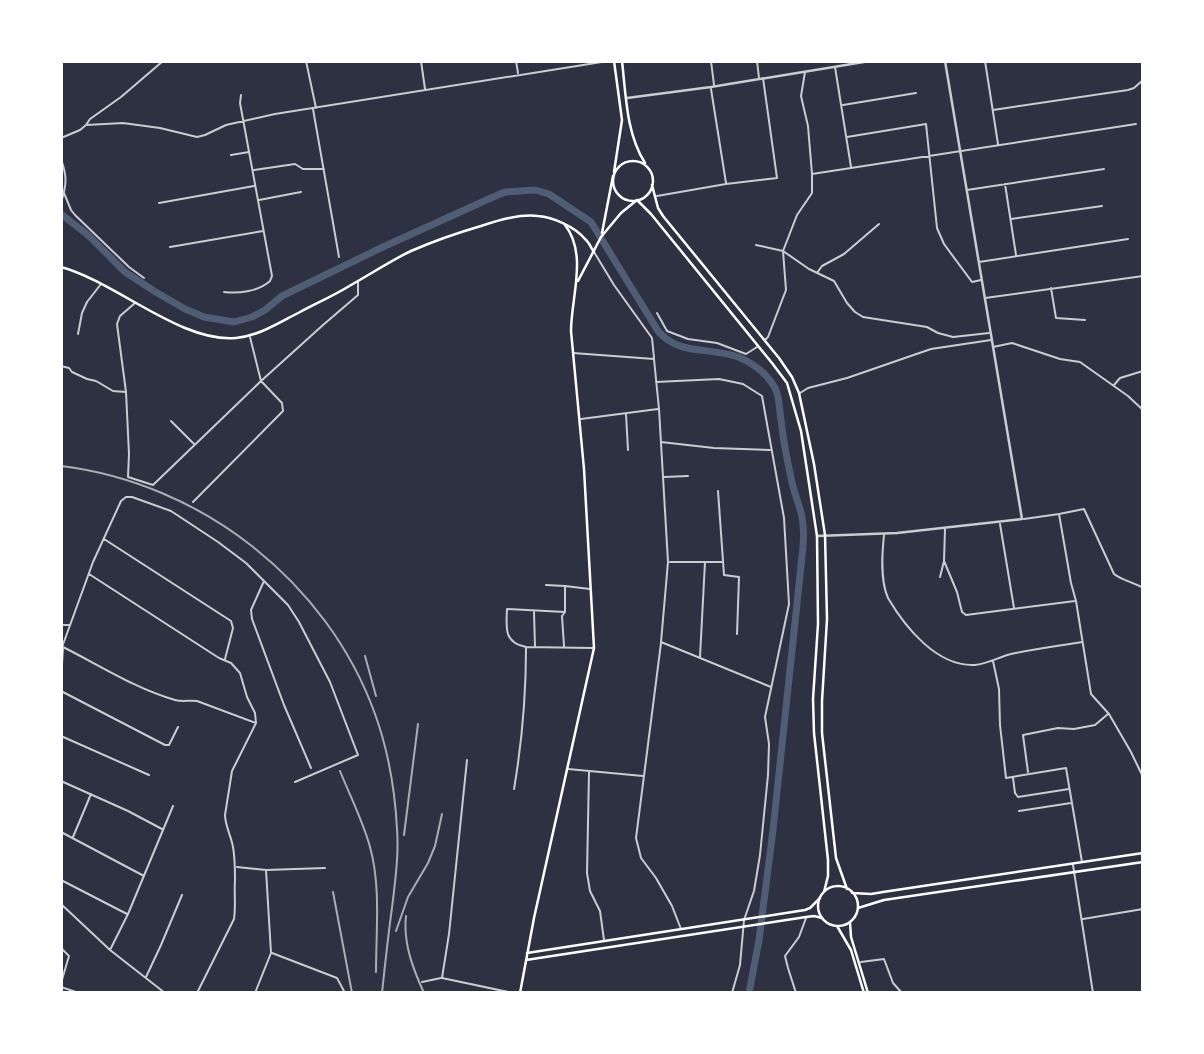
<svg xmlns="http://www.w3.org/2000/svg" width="1204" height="1054" font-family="'DM Sans',sans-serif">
<rect width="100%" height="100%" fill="#2d3142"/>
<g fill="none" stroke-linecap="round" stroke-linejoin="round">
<path stroke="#4f5d75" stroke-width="7" d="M61,214L88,235L125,272L154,291L185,309L204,317L234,322L252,317L265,310L282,296L385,246L491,198L505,192L535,190L549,194L591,222L658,331C679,356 711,347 738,357C753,363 767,374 775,388C780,398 779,409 781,420C783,439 787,459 791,478C793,489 797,499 800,509C804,522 804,534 803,547L773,830L759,940L749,993"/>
<path stroke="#caccd0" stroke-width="2" d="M306,61L316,108
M421,61L425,89
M516,61L518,73
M711,61L714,85
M757,61L759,78
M985,61L998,144
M835,67L851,167
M711,89L726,183
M843,105L916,93
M313,109L339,257
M993,110L1128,90L1134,88L1143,80
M86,125L123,123L160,128L197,137L205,135L226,125L275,114L608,61
M847,137L926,124L937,228L944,244L972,282L981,280
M61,138L80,130L86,125L90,119L121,97L163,61
M231,155L249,152
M61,159C67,176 67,184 61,202
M254,170L295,164L303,169H324
M812,174L1136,124
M1005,184L1016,255
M967,190L1104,169
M64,193L71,210L75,215L129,267L144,278
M657,196L726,184L777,178L763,78
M259,200L301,192
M159,203L254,186
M1011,219L1102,206
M756,245L783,251L809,269L834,281L847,303L855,312L863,317L927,327L938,333L953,337L989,333
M170,247L263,231
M594,252L614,285L652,338L654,358
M979,262L1128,239
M817,273L822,266L844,254L879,224
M1051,288L1056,318L1085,320
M224,292C239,294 259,291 270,281L272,276L240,103L241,95
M985,298L1143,276
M135,303L120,316L117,324L126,392L129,454L128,477L153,485L261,381L323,325L358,295V282
M657,313L667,331L688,339L717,343L746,354L757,347
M78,334L82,313L87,302L101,284
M765,340L768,337L786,290L783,251L797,215L812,193V174L808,126L801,96L805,72
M993,347L1012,343L1060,359L1080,362L1128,396L1143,410
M573,353L654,359L659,409L668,562L661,642L771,687
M61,366L69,368L72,372L87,379L96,381L113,391L126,392
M656,382L719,379L743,384L762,396L784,518L789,604L765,717L769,744L768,775L760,855L754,891L744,920L740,965L732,993
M1114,385L1120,378L1143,371
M800,393L808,388L847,378L931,349L991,340
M626,414L628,450
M581,419L658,409
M171,421L194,444
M661,442L714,448L770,450
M664,477L688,476
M718,491L724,575L739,577L737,634
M193,502L283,411L282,403L261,381L250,337
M1059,514L1084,509L1114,574C1123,581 1134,582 1143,588
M1024,519L1059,514L1071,583L1076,601L1091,694L1109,714L1131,752L1143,777
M1000,524L1014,608
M945,529L944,561L957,592L962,612L966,615L1075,601
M884,535C882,554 880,580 888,598C905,627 937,667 975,665C987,664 999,657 1011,654C1035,649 1058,646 1082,642
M104,539L231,621L233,628L225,659
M670,562H723
M89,574L219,658L231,663L240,673L247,697L255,713L256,723L232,771L225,815C225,825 231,836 233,847C235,858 235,868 235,880C234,893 236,905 234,919L197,993
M940,577L944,561
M264,581L251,610L252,619L284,705L311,768
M546,585L565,586V612L562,616L564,646
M565,586L590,589
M534,612L535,647
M565,612L507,609C506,628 504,643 526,647L593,648
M61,625H70
M661,643L636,838L641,858L656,878L672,906L681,929
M61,650L93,562L121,501L126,497H132L171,511L218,542L246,563L288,605L299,622L330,682L358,755L295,782
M700,657L705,562
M993,661L999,689L1000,725L1006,778L1066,768L1082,862
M61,682L63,647C99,665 136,689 175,700C182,702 190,700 197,701L256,723
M61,691L165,745H169L178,727
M61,736L149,775
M467,760L449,934L442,978L513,993
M568,769L643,776
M589,772L587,873L590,891L600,911L604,940
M1028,772L1023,735L1058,728L1074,729L1095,725L1108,714
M1013,778L1015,793L1018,797L1069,789
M61,781L128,811L162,829
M514,789C522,742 526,696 526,648
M1019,811L1071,803
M61,832L144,876
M73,837L91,794
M1073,865L1093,993
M237,867L266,870L325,868
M61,880L127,914
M61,904L110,950L165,993
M1083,919L1143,909
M61,948L69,956L61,983
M110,950L128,914L173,806
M272,953L337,978L345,993
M861,962L884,959L893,983L902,993
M146,977L161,945L182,895
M422,982L441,978
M61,987L79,993
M255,993L271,953L266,870
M796,993L788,968L785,956L799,937L806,918"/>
<path stroke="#caccd0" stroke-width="2.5" d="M627,98L711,87L870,61
M817,536L897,533L1022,519L945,61"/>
<path stroke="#fff" stroke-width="2.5" d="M602,233L613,176
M61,267C116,282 181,343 236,338C259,336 280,322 300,312C317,303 335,295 351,285C371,274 390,261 411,251C434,241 457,233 481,226C499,220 519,214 538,216C553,217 575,227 585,239C589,242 591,248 594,252
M578,281L601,237L621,213L637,200
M527,953L805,910L810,908L820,898
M526,960L806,917L814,916L822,918
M520,993L534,918L594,648L584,469L571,331C571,298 588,254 565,225"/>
<path stroke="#fff" stroke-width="2.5" d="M622,61C626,95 626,133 645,163
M613 181a20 20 0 1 1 40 0a20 20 0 1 1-40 0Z
M614,172L622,120L614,61
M652,185L658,208L663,216L779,358L792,377L799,393L814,464L825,535L827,619L822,701V733L836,858L847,889
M637,200L651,214L772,363L787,383L801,431L817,536L818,624L813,699L814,733L828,860V876L824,892
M818 906a20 20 0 1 1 40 0a20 20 0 1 1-40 0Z
M852,893L871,894L883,892L1143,853
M858,908L884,900L1143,862
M850,922L851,937L868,993
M837,926L851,950L864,993"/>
<path stroke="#abadb3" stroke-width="2" d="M61,466C201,483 327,581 375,714C388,750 395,790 397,829C399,855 395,882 392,908C388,936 385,965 382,993
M365,656L376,696
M340,771C350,796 363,821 370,847C381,886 376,931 376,972
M404,835L418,724
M333,892L352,993
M406,916C403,943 413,969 424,993
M396,931L408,897L428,863L435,846L442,814"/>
</g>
<rect width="1204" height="1054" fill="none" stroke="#ffffff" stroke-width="126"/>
</svg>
